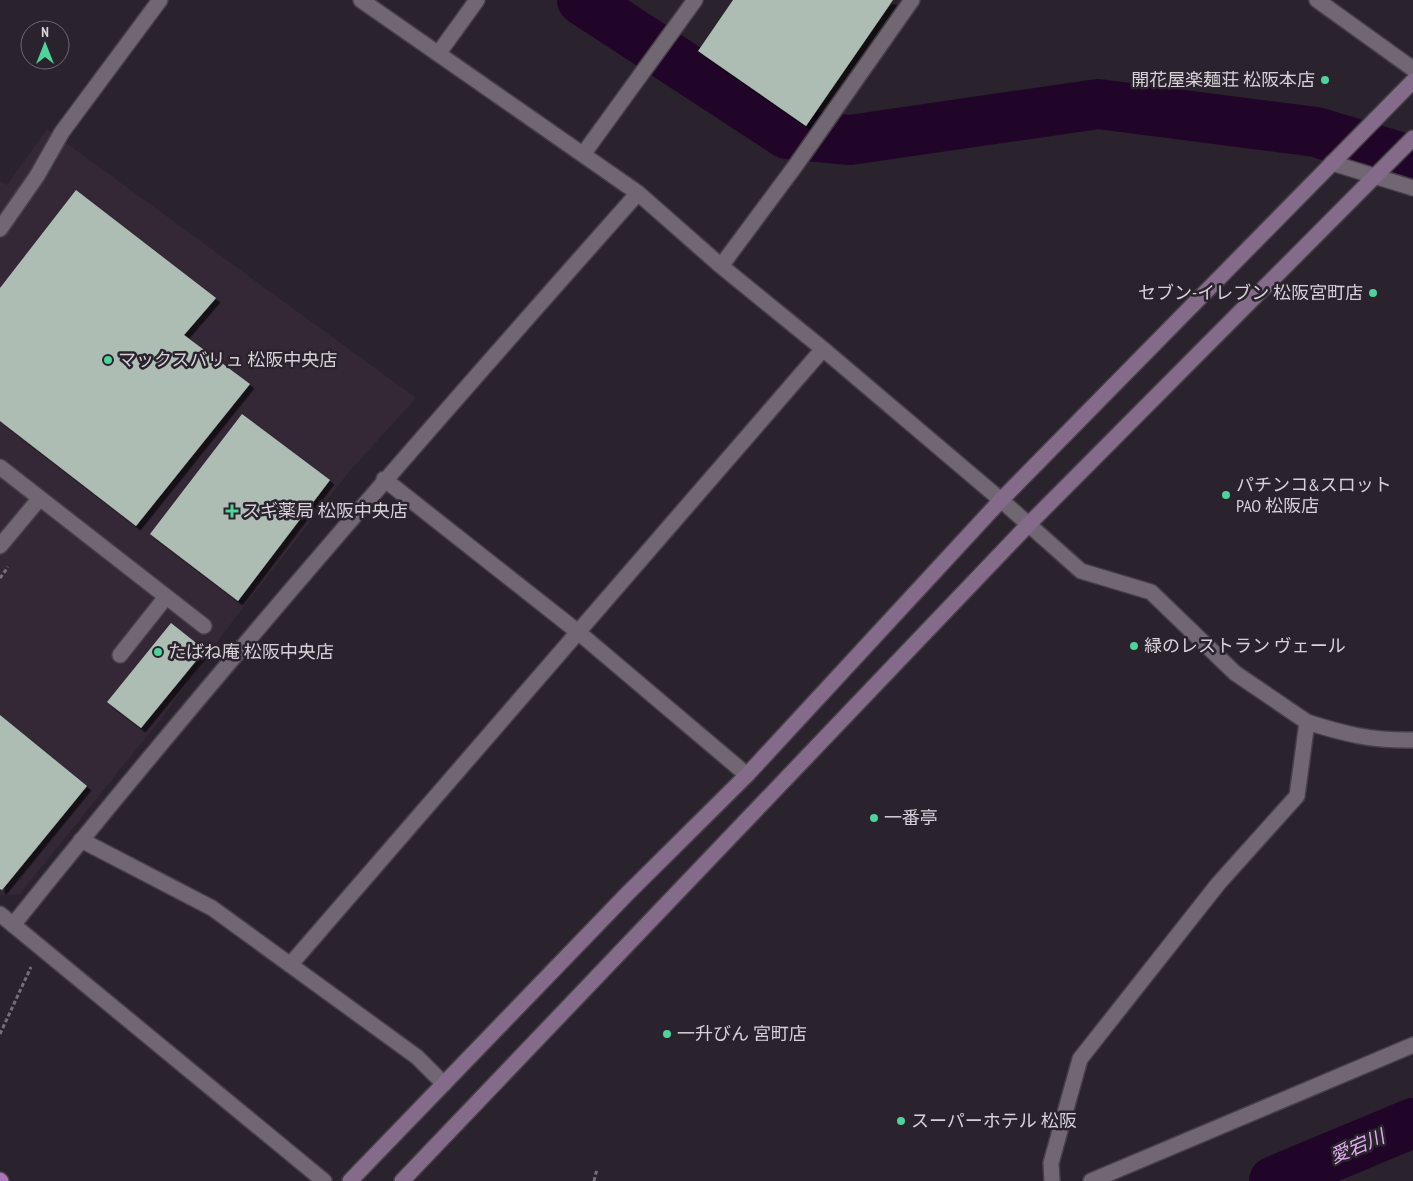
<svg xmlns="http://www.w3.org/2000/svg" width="1413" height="1181" font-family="'PT Sans Narrow','Noto Sans JP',sans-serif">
<defs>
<filter id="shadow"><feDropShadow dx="4.5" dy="4.5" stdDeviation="0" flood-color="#0009"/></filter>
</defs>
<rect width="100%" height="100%" fill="#2a222c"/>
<path fill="#342837" d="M47,129L416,398L349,472L241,610L163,716L20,894L0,895V181L7,185Z"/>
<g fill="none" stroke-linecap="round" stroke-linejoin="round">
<path stroke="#210528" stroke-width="50" d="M582,0L787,134L850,140L1098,104L1316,132L1413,161
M1274,1181L1413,1123"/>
</g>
<path fill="#adbdb4" filter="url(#shadow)" d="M733,0H893L806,126L698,51Z
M76,190L216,298L184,335L250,384L136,526L0,421V288Z
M242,414L330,480L238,601L150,534Z
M171,623L205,650L141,728L107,702Z
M0,715L87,786L2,890L0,889Z"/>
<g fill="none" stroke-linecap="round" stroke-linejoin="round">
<defs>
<path id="lane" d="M361,0L638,193L721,266L823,349L1001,500
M438,54L477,0
M584,153L695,0
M0,229L37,176L62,132L160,0
M721,266L796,165L912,0
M0,467L204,626
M384,479L578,632L747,775
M0,546L40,498
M120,655L166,597
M81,840L212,908L417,1057L444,1084
M13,925C214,674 425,433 638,193
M290,965L823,349"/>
<path id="street" d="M1317,0L1413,69
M1332,163L1413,188
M1001,500L1081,571L1151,592L1235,673L1307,722L1297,796L1218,884L1080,1059L1051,1163L1052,1181
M1307,722C1345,734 1372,741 1413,740
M0,914L324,1181
M1091,1181L1413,1045"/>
<path id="secondary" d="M350,1181L627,894L747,775L1001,500L1413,81
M402,1181L1028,525L1413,138"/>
<path id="highway" d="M0,1180L1,1181"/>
</defs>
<use href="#lane" stroke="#463e48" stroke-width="18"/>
<use href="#street" stroke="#463e48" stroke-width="18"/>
<use href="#secondary" stroke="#463e48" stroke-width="18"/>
<use href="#highway" stroke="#463e48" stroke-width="18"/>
<path stroke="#766f78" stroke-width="3" stroke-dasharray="4 2.5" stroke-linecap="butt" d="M0,578L8,567
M0,1034L31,967
M594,1181L597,1169"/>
<use href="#lane" stroke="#716773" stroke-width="15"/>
<use href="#street" stroke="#716773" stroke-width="15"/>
<use href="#secondary" stroke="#836b89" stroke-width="15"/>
<use href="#highway" stroke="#ac74bb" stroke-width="15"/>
</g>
<g fill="#4ed39a" stroke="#2a222c" stroke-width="2">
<circle cx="1325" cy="80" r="5"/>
<circle cx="1373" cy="293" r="5"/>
<circle cx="108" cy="360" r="5"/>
<circle cx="1226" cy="495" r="5"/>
<path d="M229.5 503.5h5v5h5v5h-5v5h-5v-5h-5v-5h5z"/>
<circle cx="1134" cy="646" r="5"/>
<circle cx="158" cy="652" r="5"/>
<circle cx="874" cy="818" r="5"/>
<circle cx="667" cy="1034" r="5"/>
<circle cx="901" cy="1121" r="5"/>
</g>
<g text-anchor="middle" stroke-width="5" stroke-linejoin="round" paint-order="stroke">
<g font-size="18" fill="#d7d1d8" stroke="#2a222c" text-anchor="start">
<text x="1315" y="86" text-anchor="end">開花屋楽麺荘 松阪本店</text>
<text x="1363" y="299" text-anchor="end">セブン-イレブン 松阪宮町店</text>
<text x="118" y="366">マックスバリュ 松阪中央店</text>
<text x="1236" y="491">パチンコ&amp;スロット<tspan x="1236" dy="21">PAO 松阪店</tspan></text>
<text x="242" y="517">スギ薬局 松阪中央店</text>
<text x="1144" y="652">緑のレストラン ヴェール</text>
<text x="168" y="658">たばね庵 松阪中央店</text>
<text x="884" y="824">一番亭</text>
<text x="677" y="1040">一升びん 宮町店</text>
<text x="911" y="1127">スーパーホテル 松阪</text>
</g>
<g font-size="19" font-style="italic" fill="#e1aeef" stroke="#2a222c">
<text transform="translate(1357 1146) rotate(-23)" y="7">愛宕川</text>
</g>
</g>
<g transform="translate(45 45)"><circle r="24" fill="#2a222c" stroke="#6f6871"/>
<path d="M0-4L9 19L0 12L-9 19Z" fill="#4ed39a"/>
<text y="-8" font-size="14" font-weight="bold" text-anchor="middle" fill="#d7d1d8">N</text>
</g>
</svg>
